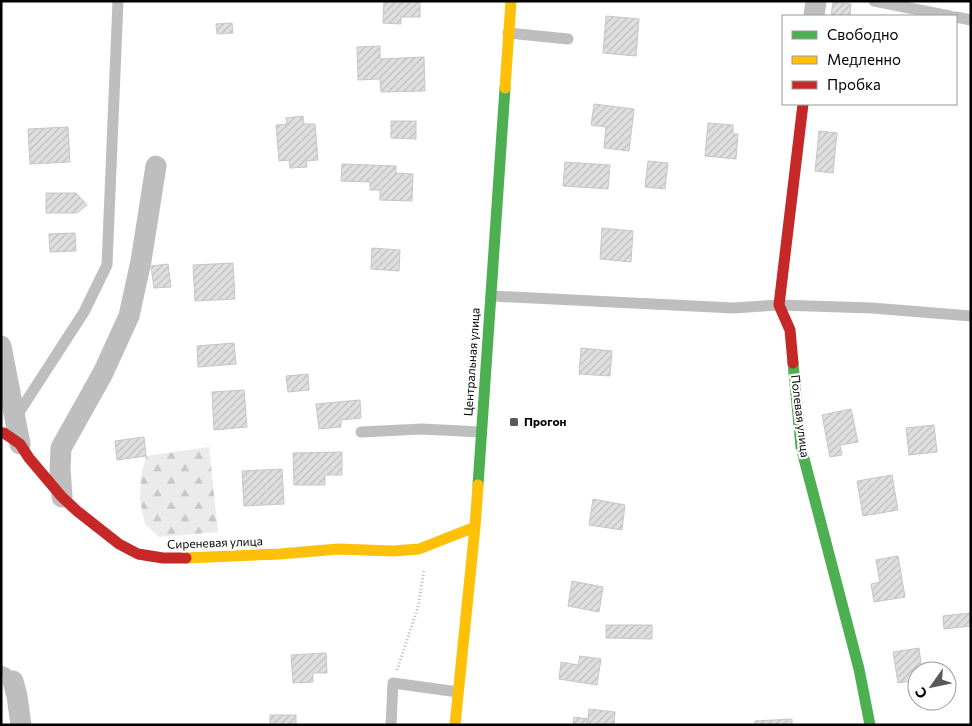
<svg xmlns="http://www.w3.org/2000/svg" width="972" height="726" font-family="Commissioner,sans-serif">
<defs>
<pattern id="forest-firs" width="22" height="20" patternUnits="userSpaceOnUse" patternTransform="scale(1.25)"><rect width="22" height="20" fill="#ebebeb"/><path d="M5 1l3.5 6h-7zM16 11l3.5 6h-7z" fill="#c8c8c8"/></pattern>
<pattern id="building-hatch" width="6" height="6" patternUnits="userSpaceOnUse" patternTransform="scale(1.25)"><rect width="6" height="6" fill="#dfdfdf"/><path d="M-1 1l2-2M0 6l6-6M5 7l2-2" fill="none" stroke="#bebebe"/></pattern>
</defs>
<rect width="100%" height="100%" fill="#fff"/>
<path fill="url(#forest-firs)" d="M209,447L218,532L159,537L145,524L140,501L141,476L146,456Z"/>
<path fill="url(#building-hatch)" stroke="#c6c6c6" d="M384,1H420V17H401V24L383,23Z
M833,2L851,4L850,16H831Z
M606,16L639,19L636,56L603,53Z
M232,23L233,33L217,34L216,24Z
M380,46V59L424,57L425,91L381,92L380,79L358,80L357,47Z
M594,104L634,109L629,151L604,148L606,127L591,125Z
M303,116L304,124H315L318,160L306,161L307,167L290,168L289,160L279,161L276,125L287,124L286,118Z
M391,121H416V139L391,138Z
M708,123L733,125V134H738L736,159L705,156Z
M68,127L70,162L30,164L28,129Z
M819,131L837,133L833,173L815,171Z
M648,161L668,163L665,189L645,187Z
M565,162L610,165L608,189L563,186Z
M342,164L396,166V173L413,174L412,201L380,200V190H370V182L341,181Z
M46,193H76L87,205L77,213H46Z
M602,228L633,231L631,262L600,259Z
M75,233L76,251L50,252L49,234Z
M372,248L400,250L399,271L371,269Z
M233,263L235,299L195,301L193,265Z
M168,264L171,287L154,288L151,266Z
M234,343L236,364L198,367L197,346Z
M581,348L612,351L610,376L579,374Z
M308,374L309,390L288,392L286,376Z
M244,390L247,427L214,430L212,392Z
M360,400L361,418L341,420V427L319,429L316,404Z
M851,409L858,442L840,445L842,455L830,457L822,415Z
M934,425L937,452L909,455L906,428Z
M144,437L146,456L117,460L115,441Z
M342,452V475H325V485H294L293,453Z
M282,469L284,504L244,506L242,471Z
M892,475L898,510L863,516L857,481Z
M593,499L625,505L622,530L589,525Z
M898,556L905,597L874,602L871,584L880,582L876,560Z
M572,581L603,587L599,612L568,606Z
M970,613L971,626L944,629L943,616Z
M606,625H652V639L606,638Z
M919,648L922,671H917V680L898,683L893,652Z
M326,653L327,673H313V682L293,683L291,655Z
M580,656L601,659L597,685L559,679L561,662L578,665Z
M589,709L615,712L614,725H587Z
M270,715H296V725H270Z
M574,717L588,719L587,725H573Z
M792,719V725H755V721Z"/>
<g fill="none" stroke-linecap="round" stroke-linejoin="round">
<path stroke="#b9b9b9" stroke-width="3" stroke-dasharray="1 2.5" stroke-linecap="butt" d="M397,670L418,607L424,570"/>
<path stroke="#bebebe" stroke-width="11" d="M874,1L950,16
M956,17L971,20
M508,33L568,39
M491,296L733,308L779,305L872,308L971,316
M16,417L84,312L107,265L118,1
M361,432L422,429L481,432
M1,671L6,673L13,681
M391,725L393,683L458,692"/>
<path stroke="#bebebe" stroke-width="21" d="M814,16L816,1
M1,346L20,444
M62,497L60,468L61,448L103,373L129,316L141,261L156,166
M13,681L17,696L21,725"/>
<path stroke="#4caf50" stroke-width="11" d="M793,363L801,447L859,669L870,725
M478,485L505,88"/>
<path stroke="#ffc107" stroke-width="11" d="M505,88L511,1
M186,558L280,554L338,549L393,551L419,549L475,527
M455,725L475,527L478,485"/>
<path stroke="#c62828" stroke-width="11" d="M793,363L790,330L779,305L803,104
M1,433H4L20,444L29,458L62,497L77,511L119,544L138,554L163,558H186"/>
</g>
<rect fill="#595959" stroke="#fff" stroke-width="2" x="509" y="417" width="10" height="10" rx="2.5"/>
<g text-anchor="middle" stroke-width="4.5" stroke-linejoin="round" paint-order="stroke">
<g font-size="12" fill="#000" stroke="#fff">
<text transform="translate(472 362) rotate(-86)" y="4">Центральная улица</text>
<text transform="translate(800 416) rotate(83)" y="4">Полевая улица</text>
<text transform="translate(215 543) rotate(-2)" y="4">Сиреневая улица</text>
</g>
<g font-size="12" font-weight="bold" fill="#000" stroke="#fff" text-anchor="start">
<text x="524" y="426">Прогон</text>
</g>
</g>
<rect width="972" height="726" fill="none" stroke="#000000" stroke-width="5"/>
<rect x="782" y="15" width="175" height="90" fill="#ffffff" stroke="#999999"/>
<rect x="792" y="31" width="25" height="8" fill="#4caf50" stroke="#999999"/>
<text x="827" y="40" font-size="15" fill="#000000">Свободно</text>
<rect x="792" y="56" width="25" height="8" fill="#ffc107" stroke="#999999"/>
<text x="827" y="65" font-size="15" fill="#000000">Медленно</text>
<rect x="792" y="81" width="25" height="8" fill="#c62828" stroke="#999999"/>
<text x="827" y="90" font-size="15" fill="#000000">Пробка</text>
<g transform="translate(932 686) rotate(237)"><circle r="24" fill="#ffffff" stroke="#999999"/>
<path d="M0-4L9 19L0 12L-9 19Z" fill="#595959"/>
<text y="-8" font-size="14" font-weight="bold" text-anchor="middle" fill="#000000">С</text>
</g>
</svg>
